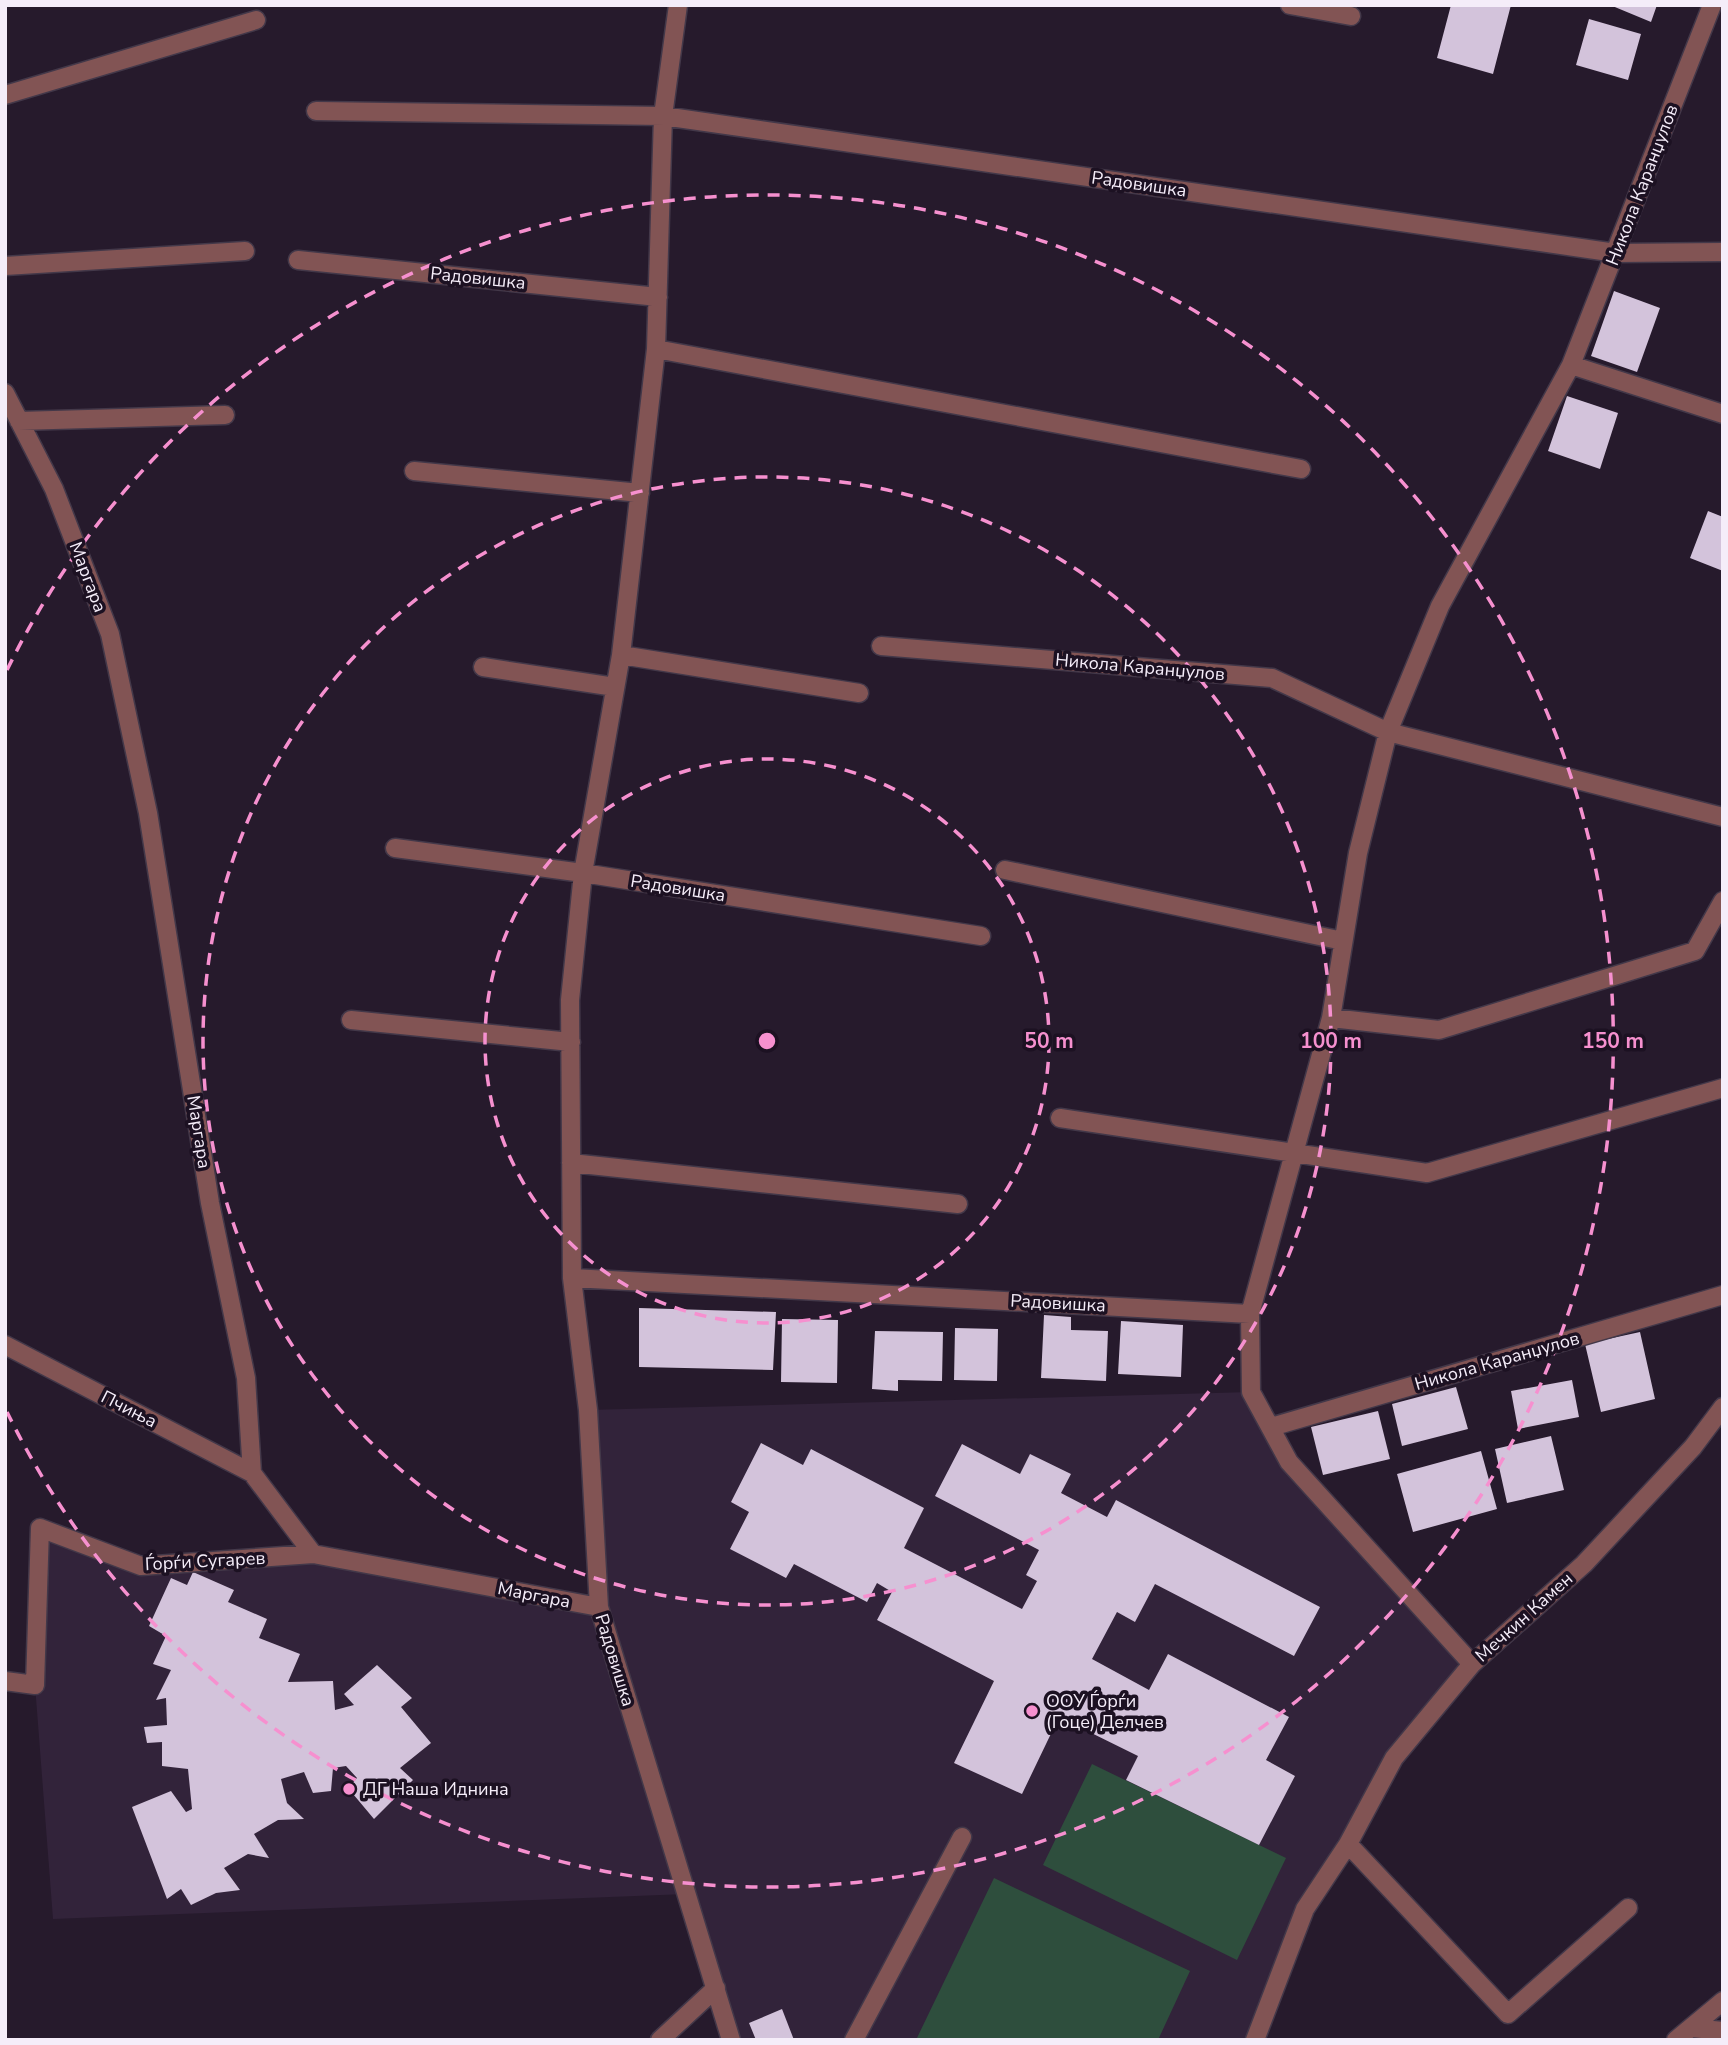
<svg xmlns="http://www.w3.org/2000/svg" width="1728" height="2045" font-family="'Nunito Sans',sans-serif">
<rect width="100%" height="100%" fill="#261a2c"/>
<path fill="#32233a" d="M1251,1392L1289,1462L1472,1664L1394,1758L1305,1908L1250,2040H731L686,1894L53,1919L35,1685L40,1528L141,1566L313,1554L598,1607L588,1410Z"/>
<path fill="#2e4e3d" d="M1092,1764L1286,1858L1237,1960L1043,1865Z
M994,1878L1190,1971L1158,2040H916Z"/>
<path fill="#d3c3db" d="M1451,5H1511L1493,74L1437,58Z
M1610,5H1657L1651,22Z
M1589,19L1641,34L1628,80L1576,65Z
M1614,291L1660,308L1637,372L1591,356Z
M1567,396L1618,413L1600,469L1548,451Z
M1708,511L1723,517V571L1690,558Z
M639,1308L776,1312L773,1370L639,1367Z
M1044,1315L1071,1317V1330L1108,1331L1106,1381L1041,1378Z
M782,1319L838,1320L837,1383L781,1382Z
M1121,1321L1183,1325L1181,1377L1118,1374Z
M955,1328L998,1329L997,1381L954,1380Z
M875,1331L943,1332L942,1381L898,1380V1391L872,1389Z
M1640,1332L1655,1399L1601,1412L1585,1344Z
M1572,1380L1579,1417L1518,1429L1511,1391Z
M1456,1387L1468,1429L1402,1446L1392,1404Z
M1378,1411L1390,1459L1323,1475L1311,1427Z
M1551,1436L1564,1490L1507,1503L1495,1449Z
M761,1443L803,1465L811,1449L924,1508L904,1548L1022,1609L1037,1581L1026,1575L1039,1550L935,1496L962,1444L1020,1474L1030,1454L1071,1474L1061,1493L1107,1517L1116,1500L1320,1607L1294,1656L1155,1584L1135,1622L1117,1612L1092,1659L1149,1690L1168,1654L1289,1717L1266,1760L1295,1776L1259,1845L1126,1780L1138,1756L1059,1717L1022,1794L954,1763L994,1681L877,1620L892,1592L877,1583L867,1602L794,1564L786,1578L730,1549L749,1512L731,1502Z
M1481,1451L1497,1509L1413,1532L1397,1474Z
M193,1572L234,1590L228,1602L267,1619L259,1638L300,1654L288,1682L333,1681L335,1710L354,1705L344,1694L377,1665L412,1698L401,1707L431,1743L400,1768L413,1780L374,1819L348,1788L357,1778L346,1766L333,1768L331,1791L313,1793L304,1772L281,1779L287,1803L304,1819L278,1820L254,1834L269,1858L248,1854L224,1868L240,1890L216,1893L191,1905L181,1889L167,1899L132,1807L171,1791L186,1812L192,1809L188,1769L162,1766V1742L147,1743L144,1727L167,1725L166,1698L156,1700L171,1670L153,1664L166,1636L149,1626L171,1578L187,1585Z
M782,2009L794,2040H756L749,2023Z"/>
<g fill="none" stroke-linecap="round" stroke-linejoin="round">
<defs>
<path id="minor" d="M678,5L663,116L656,349L621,655L583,873L570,1000L572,1278L588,1410L599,1607L731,2040
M1290,5L1351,16
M5,95L256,20
M316,111L663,116L1616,253L1723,252
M298,260L658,297
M5,266L245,251
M656,349L1301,469
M1571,365L1723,414
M5,393L54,489L110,634L148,813L210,1203L246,1378L252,1473L313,1554
M19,421L225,415
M414,471L640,493
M881,646L1272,678L1388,732L1723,817
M621,655L859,693
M483,667L615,687
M395,848L583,873L981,936
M1005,870L1343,941
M1331,1018L1439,1030L1695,951L1723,901
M351,1020L571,1042
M1060,1118L1427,1173L1723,1088
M571,1163L958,1204
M572,1278L1250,1314
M5,1345L252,1473
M1271,1427L1723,1295
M1472,1664L1289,1462L1251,1392L1250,1314L1331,1018L1358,853L1388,732L1440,606L1571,365L1712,5
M5,1681L35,1685L40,1528L141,1566L313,1554L599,1607
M1348,1844L1508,2014L1628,1908
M1692,2028L1723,2031
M660,2040L716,1988
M854,2040L962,1837
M1255,2040L1305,1909L1348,1844L1394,1758L1472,1664L1584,1564L1693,1447L1723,1407
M1676,2040L1723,2001"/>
</defs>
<use href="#minor" stroke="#433849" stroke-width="21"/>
<use href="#minor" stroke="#825454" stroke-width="18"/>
</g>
<g fill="none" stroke="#f690cf" stroke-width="3.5" stroke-dasharray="12 9">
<circle cx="767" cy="1041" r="282"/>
<circle cx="767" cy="1041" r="564"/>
<path d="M7 670A846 846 0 1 1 7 1412"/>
</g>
<g fill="#f690cf" stroke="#1c1122" stroke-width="2.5">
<circle cx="1032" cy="1711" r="7"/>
<circle cx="349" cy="1789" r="7"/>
</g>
<g text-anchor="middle" stroke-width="7" stroke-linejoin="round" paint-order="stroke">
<g font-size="18" fill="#f5edf9" stroke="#1c1122">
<text transform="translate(1139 184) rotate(8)" y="6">Радовишка</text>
<text transform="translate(1642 185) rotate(-69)" y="6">Никола Каранџулов</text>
<text transform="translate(478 278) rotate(6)" y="6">Радовишка</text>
<text transform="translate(88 577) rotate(69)" y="6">Маргара</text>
<text transform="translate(1140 667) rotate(5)" y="6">Никола Каранџулов</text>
<text transform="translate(678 888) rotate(9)" y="6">Радовишка</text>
<text transform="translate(199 1132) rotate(81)" y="6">Маргара</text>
<text transform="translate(1058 1303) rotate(3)" y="6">Радовишка</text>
<text transform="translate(1497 1361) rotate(-16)" y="6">Никола Каранџулов</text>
<text transform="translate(129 1409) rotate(27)" y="6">Пчиња</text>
<text transform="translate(205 1561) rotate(-3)" y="6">Ѓорѓи Сугарев</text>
<text transform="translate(534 1595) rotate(11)" y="6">Маргара</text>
<text transform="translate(1524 1617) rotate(-42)" y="6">Мечкин Камен</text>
<text transform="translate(615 1660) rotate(73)" y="6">Радовишка</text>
</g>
<g font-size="18" fill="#f5edf9" stroke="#1c1122" text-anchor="start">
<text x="1046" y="1707">ООУ Ѓорѓи<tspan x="1046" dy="21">(Гоце) Делчев</tspan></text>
<text x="363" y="1795">ДГ Наша Иднина</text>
</g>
</g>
<circle cx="767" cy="1041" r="10" fill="#f690cf" stroke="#1c1122" stroke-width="3.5"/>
<g font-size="21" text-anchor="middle" font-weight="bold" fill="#f690cf" stroke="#1c1122" stroke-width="7" stroke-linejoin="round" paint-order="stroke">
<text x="1049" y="1048">50 m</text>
<text x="1331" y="1048">100 m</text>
<text x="1613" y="1048">150 m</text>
</g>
<rect width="1728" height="2045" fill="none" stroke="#f5edf9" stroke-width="14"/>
</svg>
